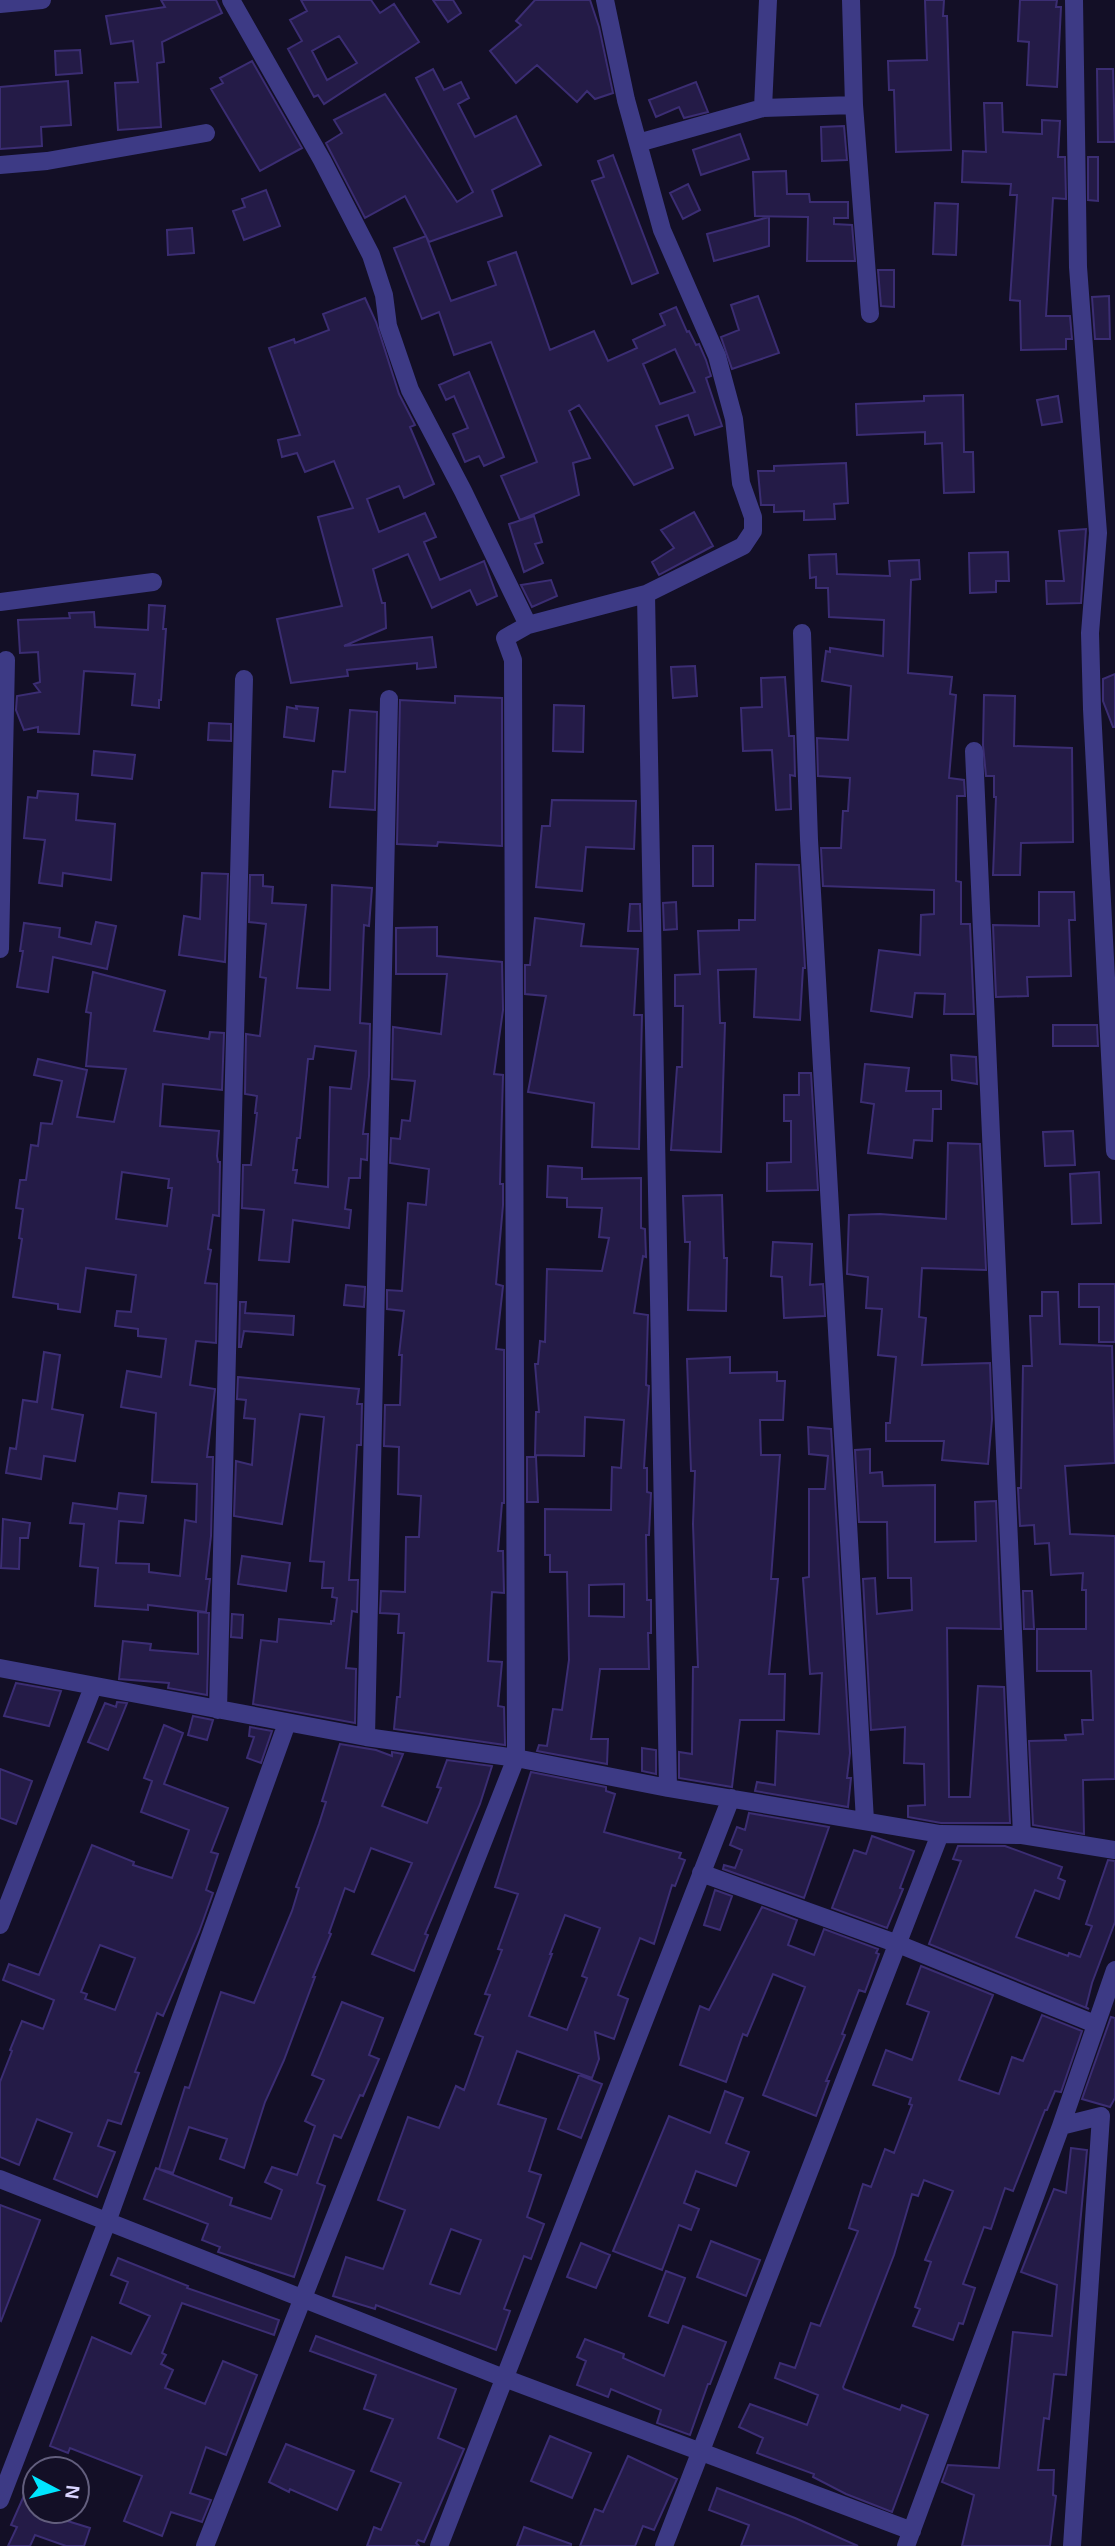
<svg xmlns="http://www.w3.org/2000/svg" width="1115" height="2546" font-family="Helvetica,sans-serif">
<rect width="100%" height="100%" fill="#130f26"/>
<path fill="#241b47" stroke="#3b2d73" stroke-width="2" fill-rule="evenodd" d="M161,0H216L222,13L162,42L164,62L157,63L161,127L118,130L115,83L138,82L133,41L111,44L106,16L165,7Z
M301,0H371L380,13L394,4L419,42L324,104L318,95L314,97L288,49L302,41L290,20L307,11ZM339,36L357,63L327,80L312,51Z
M433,0H453L461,13L448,22Z
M535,0H590L599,27L613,93L595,99L587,91L577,102L537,65L516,83L490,51L521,25L516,21Z
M925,0H944L943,16H947L951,150L896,152L894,90H889L888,61L927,60Z
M1020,0H1057L1056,7H1061L1057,87L1027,85L1029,42L1018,41Z
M80,50L82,73L56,75L55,51Z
M252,61L302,148L260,171L211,89L223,83L220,78Z
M433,69L444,90L461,82L469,98L458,104L475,137L516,116L541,165L492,190L502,216L429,242L405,196L365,218L326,143L342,133L334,120L385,94L457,202L473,192L416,78Z
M1097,69H1113L1115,142H1098Z
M68,81L71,125L41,127L42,146L0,149V87Z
M696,82L708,112L684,118L679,107L656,117L649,100Z
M984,103H1002L1003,132L1042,134V120L1060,121L1058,157H1065L1066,199L1053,198L1046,316H1070L1072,339H1066V349L1021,350L1020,301L1010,300L1017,195H1010L1011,184L962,182L963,151L986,152Z
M844,126L847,160L822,161L821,127Z
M740,134L749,159L701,175L693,150Z
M613,155L658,273L632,284L592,181L604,177L598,161Z
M1088,157H1098V201L1088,200Z
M786,171L787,194H809L810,202H848V218H834V224L852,225L855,261H807L808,217L755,216L753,172Z
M688,184L700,210L683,219L670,193Z
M266,190L280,226L244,240L233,211L245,207L242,199Z
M935,203L958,204L956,255L933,254Z
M769,217V246L714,261L707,234Z
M192,228L194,253L168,255L167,230Z
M426,236L451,301L496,285L488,262L516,252L550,350L594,331L608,361L637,348L633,340L665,325L660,314L676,307L687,332L689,331L696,345L699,344L706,360L711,376L706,378L722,426L695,435L688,415L656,426L673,468L634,485L579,405L569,411L590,458L573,463L579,495L520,520L501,476L537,462L491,342L454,355L439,312L422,319L394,248ZM675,349L695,392L660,404L643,364Z
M878,270H894V307L881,306Z
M758,296L779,353L732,369L721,337L739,330L731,305Z
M1109,296L1110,339H1095L1092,297Z
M365,298L376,322L399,394L415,425L410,427L434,484L404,498L399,486L367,499L379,532L425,513L436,537L424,542L440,580L484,561L497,596L477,605L470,590L432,608L408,554L373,569L382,603H385L386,628L344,646L432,637L436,667L417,669V663L347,670L348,676L291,683L277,619L342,606L318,517L353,508L334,461L305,472L297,453L282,457L278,440L300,435L269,348L294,339L295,343L329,330L323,314Z
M469,372L504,457L484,466L479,456L465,462L453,434L468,428L454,396L446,400L439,385Z
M963,395L964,452H973L974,492L944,493L942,443L925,444V432L857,435L856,404L924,401V396Z
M1058,396L1062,422L1042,425L1037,400Z
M846,463L848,503L834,504L835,519L804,520V511L774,512V505H761L758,471H774V466Z
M694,512L713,546L659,575L652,562L674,548L661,530Z
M534,516L542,542L535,544L543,563L524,572L509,524Z
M1086,529L1081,603L1047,604L1046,581H1064L1059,531Z
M1008,552L1009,581H996V592L970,593L969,553Z
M836,554L837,574L890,576L889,561L919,560L920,579L911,580L908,673L952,677L950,694L956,695L949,778L964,780L965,796H957L956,881L961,882V924H970L974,1014H944L945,994L915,993L912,1017L871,1011L879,950L920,955L921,915L934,914V890L823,886L821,848H841L843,811H848L850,778L818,776L817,738L848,740L851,686L822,681L826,651L830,652V648L883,656L884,620L829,617L828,588H816V577L810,578L809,555Z
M551,580L557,596L532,607L521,585Z
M149,605L165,606L163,629H166L161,700H159V708L132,705L135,674L84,671L79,734L38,732V727L24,730L16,710L17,696L40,692L34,684L40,682L38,652L20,653L18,620L70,618L69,613L94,612L95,627L148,630Z
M695,666L697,696L673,698L671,667Z
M1115,674V727H1113L1103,701V679Z
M785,677L789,736H794L795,776L790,775L791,809L776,810L772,750L743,751L741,708L762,707L761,678Z
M984,695L1015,696L1014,746L1072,748L1073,842L1021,843L1020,875H993L996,797H994V776H986L983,745Z
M455,696L502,698V846L438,842L437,846L397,844L400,700L455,703Z
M554,705L584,706L583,752L553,751Z
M296,706L318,708L314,741L284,737L287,707L297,709Z
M350,710L377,712L375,810L330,807L333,771L345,772Z
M209,723L231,724V741L208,740Z
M94,751L135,755L132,779L92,775Z
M38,791L78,794L76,820L115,824L111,880L63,873L62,886L39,883L45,840L24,838L28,797L37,798Z
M552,800L636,801L634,849L586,847L582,891L536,887L542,826H550Z
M693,846H713V886H693Z
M756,864L799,865L805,968H803L800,1020L754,1017L756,969L718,970L720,1023H725L721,1152L671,1150L677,1067H682L683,1006H675V975L700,974L698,931L739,930V920H755Z
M202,873L228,874L225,962L179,955L184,916L200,919Z
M250,875H263V886L273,887L272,903L306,905L297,988L330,990L332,885L372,888L369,926L364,925L360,1023L370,1024L369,1076L363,1134H368L367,1160L361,1159L360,1178H349L345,1209L351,1210L349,1228L293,1220L289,1262L259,1260L264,1210L242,1208L243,1165H251L257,1113H255L257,1096L245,1094L246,1034L260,1036L266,978L260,977L266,924L249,922ZM315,1046L356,1051L351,1089L330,1087L328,1187L295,1183L297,1170H293L297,1138H300L308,1059H313Z
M1039,892H1074L1075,920H1069L1071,976L1027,977L1028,996L996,997L993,925L1039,926Z
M676,902L677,929L664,930L663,903Z
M630,904H640L641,931H628Z
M535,918L584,924L581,946L638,949L634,1015H642L639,1149L592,1147L594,1103L528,1092L546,996L525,994V965H530Z
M96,922L116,926L107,969L53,957L48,992L17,987L23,951H20L24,923L60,928L59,937L91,944Z
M437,927V956L502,962L503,1010L494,1074L503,1075L500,1184H503V1205L496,1284L503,1286L496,1349L504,1350V1503H502L498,1551H503L504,1593L492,1592L488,1661L502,1662L498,1706L504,1707L505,1745L394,1729L397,1697H400L404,1633H398L399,1614L380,1613L381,1591L405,1592L406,1537H419L421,1496L398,1494L399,1447L384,1446L385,1405H400L402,1355H399L404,1311L387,1309V1290L402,1291L408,1203L426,1205L429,1169L390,1163L391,1138L400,1139L402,1120L410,1121L415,1081L392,1079L393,1027L441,1034L447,974H396V928Z
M93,972L165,991L154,1031L209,1039L210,1032L224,1033L222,1090L163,1084L160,1126L219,1131L217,1156L218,1162H220L219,1216L213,1215L208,1249L211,1250L205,1283L217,1284L216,1343L196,1341L190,1385L215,1389L207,1457H213L211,1536L206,1579H210L206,1612L148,1605V1610L95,1606L98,1568L80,1566L84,1524L70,1523L73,1503L117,1509L119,1493L146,1496L143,1523L119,1521L116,1563L149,1564V1572L180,1576L185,1520L196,1522L197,1484L152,1482L156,1413L121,1407L127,1371L161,1377L166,1339L138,1336V1329L115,1326L117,1311L131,1312L136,1275L86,1268L80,1312L58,1309V1304L13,1297L22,1239L19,1238L23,1209L16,1208L20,1180H26L31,1145L38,1146L41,1123L52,1124L62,1081L34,1075L38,1059L87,1070L77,1117L114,1122L126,1069L86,1066L91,1013L86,1012ZM122,1172L169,1179L168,1188H172L167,1226L116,1219Z
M1053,1025H1097L1098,1046H1053Z
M951,1055L976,1057L977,1084L952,1080Z
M865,1064L909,1068L906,1091H941V1109H933L932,1141L914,1140L912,1158L868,1153L874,1104L861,1102Z
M799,1073H811L818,1190L767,1191V1163L791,1162V1121H784V1095H799Z
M1073,1131L1075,1165L1045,1166L1043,1132Z
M948,1143L980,1144L986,1270L922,1268L919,1317L926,1318L922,1365L990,1363L992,1419L988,1464L942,1460L944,1441H886V1423H890L896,1357L878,1355L882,1309L866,1308L868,1277L847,1274L849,1215L880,1214L946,1219Z
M548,1166L582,1168V1179L641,1178V1228L645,1229L646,1257L643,1256L634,1313L648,1315L646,1385L649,1386L644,1468H647V1492L651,1493L649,1535H646L647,1600H651V1633H648L649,1669H600L591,1739H608L607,1764L537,1751L539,1745L547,1746L553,1709L562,1710L569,1660L567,1572H550V1555H545V1509L611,1510L612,1467L621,1468L624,1420L585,1417L584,1456L535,1455L536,1412H539L535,1364H538L540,1341L545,1342L547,1269L602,1271L609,1238L599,1237L602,1208L567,1207V1198L547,1197ZM624,1584V1617L589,1616V1585Z
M1099,1172L1101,1223L1072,1224L1070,1174Z
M722,1195L724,1258H727L726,1311L688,1310L690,1242H685L683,1196Z
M773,1242L812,1244L810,1285L823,1284L825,1316L784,1318L782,1277L771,1276Z
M1079,1284H1115V1342H1099V1307H1079Z
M346,1285L365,1287L364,1307L344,1305Z
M1042,1292H1058L1060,1344L1112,1346L1115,1463L1065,1466L1070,1534L1115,1536V1779L1083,1780L1084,1834L1033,1825L1029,1741L1066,1740L1065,1735L1083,1734L1082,1720H1093L1091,1671H1037V1629H1086V1590H1082L1083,1573L1051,1575L1049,1543L1035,1544L1034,1525L1020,1526L1018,1488H1021L1023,1366H1032L1030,1316H1042Z
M240,1302H246L245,1313L294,1316L293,1335L244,1331L241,1347H239Z
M44,1352L60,1355L52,1409L83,1415L75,1461L44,1456L41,1479L6,1473L10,1448L16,1449L23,1400L37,1402Z
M730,1357V1373L777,1372V1381H785L783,1420H760L761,1455H780L771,1579H778L769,1674H785L784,1720H740L732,1787L679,1778V1752L692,1754L693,1667H698L693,1524L695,1471H691L687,1359Z
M238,1377L359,1389L357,1404H362L361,1445H357L349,1580H358L357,1612L352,1611L346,1668L356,1669L355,1723L253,1704L261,1640L277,1642L279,1619L331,1624V1621H334L337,1598L332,1597L333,1588H322L324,1562L310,1561L324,1417L300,1414L282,1524L234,1516L236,1461L252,1465L255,1419L244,1418L246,1400L237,1399Z
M808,1427L831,1429L850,1753L847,1778H851L848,1807L755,1791L757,1782L775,1785L777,1731L819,1734L822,1673L810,1674L803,1578L809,1577V1489H825L828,1456L809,1454Z
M870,1449V1473L882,1472L883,1486L935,1485V1542L976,1541L975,1502L996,1501L1001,1629L947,1628L949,1797H970L978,1686L1004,1687L1010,1823H941L908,1817V1806L925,1805L924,1764L904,1763L905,1727L871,1730L863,1579L875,1578L877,1614L912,1610L911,1578H888L887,1522H859L855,1450Z
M527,1457H536L538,1502H527Z
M3,1519L30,1523L28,1538H20L19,1569L1,1568Z
M242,1556L290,1563L286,1591L238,1584Z
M1023,1591H1032L1034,1629H1024Z
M198,1612L209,1613L207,1695L168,1688L169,1683L119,1679L123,1641L151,1644L150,1650L198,1654Z
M232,1614L243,1615L242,1638L231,1637Z
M16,1683L61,1691L49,1726L4,1716Z
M117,1702L127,1703L108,1750L88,1742L105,1703L116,1707Z
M193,1716L213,1720L207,1740L188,1735Z
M164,1725L183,1733L164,1784L228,1808L211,1852L218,1854L206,1890L213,1893L199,1932L163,2016L157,2013L135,2072L139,2073L121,2124L108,2120L98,2146L115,2152L97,2197L54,2179L72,2133L37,2119L19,2165L0,2157V2082L12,2051L10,2050L22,2021L43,2029L54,2000L3,1980L9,1964L39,1975L92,1845L134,1862L133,1865L172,1878L189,1830L141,1812L152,1781L144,1778ZM100,1945L135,1958L115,2010L85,1999L87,1994L81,1992Z
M250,1727L272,1731L261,1763L247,1758L254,1737L249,1736Z
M340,1744L376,1750L392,1756V1752L403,1754L382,1806L427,1823L441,1788L437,1787L447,1760L492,1766L480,1804L425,1934L428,1935L414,1971L372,1954L412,1863L371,1848L354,1892L345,1888L329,1933L331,1934L313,1977H315L284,2060L265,2102L244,2168L220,2159L227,2139L189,2127L173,2173L159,2169L185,2087L189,2088L221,1992L254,2003L292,1911L299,1888L296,1887L319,1824L326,1802L322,1801Z
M642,1748L656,1750V1774L642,1771Z
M0,1769L32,1781L16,1824L0,1818Z
M531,1772L606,1787V1791L615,1794L604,1832L681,1853L679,1858L685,1860L675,1886L672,1885L654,1944L640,1938L618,1995L628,1999L614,2039L595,2032L599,2059L592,2078L517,2051L498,2104L546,2119L529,2171L541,2175L527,2217L544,2224L531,2259L524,2256L504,2309L510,2311L496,2350L376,2305L375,2309L333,2296L346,2257L383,2269L405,2210L378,2200L408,2117L439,2128L456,2086L464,2090L483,2037L475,2034L490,1995L485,1994L502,1950L498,1949L518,1894L495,1887ZM565,1915L600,1928L582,1976L587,1978L567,2030L529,2016L552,1954H550ZM451,2229L481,2240L460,2294L430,2284Z
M749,1813L829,1827L804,1898L723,1869L724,1865L735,1868L742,1850L730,1845L737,1827L745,1830Z
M872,1836L914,1851L900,1888L903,1889L887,1928L832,1908L854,1850L866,1854Z
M958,1846H1005L1062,1867L1058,1878L1065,1881L1059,1899L1035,1890L1016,1937L1068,1956L1069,1953L1080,1957L1092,1926L1086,1924L1108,1860L1115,1861V1922L1092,1983L1086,2007L1089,2009L929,1944L961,1861L953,1859Z
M715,1890L732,1896L720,1930L704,1925Z
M762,1907L797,1920L788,1945L814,1955L824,1929L878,1949L876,1953L879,1954L865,1992L859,1990L842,2034L845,2035L826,2081H829L816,2116L763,2095L805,1987L773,1974L747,2036L743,2034L726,2082L680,2065L700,2006L709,2010Z
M921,1966L993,1995L959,2080L999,2094L1012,2057L1023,2061L1042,2015L1082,2031L1061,2092L1055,2091L1047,2110H1045L1013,2191L1005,2188L991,2229L984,2227L963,2284L975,2288L963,2324L959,2323L953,2340L913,2326L920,2309L915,2307L931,2262L925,2260L953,2191L924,2180L918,2196L912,2194L894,2255L843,2387L844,2389L900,2410L902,2405L928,2415L892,2512L846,2494L813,2477L814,2474L757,2453L763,2438L739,2427L750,2404L807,2425L818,2395L775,2378L780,2363L795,2368L811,2323L820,2326L858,2231L849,2228L863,2184L871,2187L885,2149L894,2153L912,2105L909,2104L911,2098L873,2085L886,2050L912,2060L929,2012L907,2004Z
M342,2002L383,2018L369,2055L379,2059L363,2096L360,2095L341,2138L334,2135L317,2183L325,2186L294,2277L218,2252L220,2247L202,2240L208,2224L144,2199L156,2168L232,2198L230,2205L271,2219L282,2190L265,2182L272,2167L297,2175L315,2126L305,2121L324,2080L312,2075Z
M1111,2017L1115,2018V2098L1110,2107L1082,2099Z
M579,2075L602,2084L581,2138L558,2129Z
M725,2091L743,2098L726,2143L749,2152L736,2186L696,2171L684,2203L699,2209L691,2230L679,2225L662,2270L613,2251L669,2116L710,2133Z
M1071,2148L1087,2150L1066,2375L1054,2374L1049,2419L1044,2418L1038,2470H1054L1053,2495L1056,2496L1050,2546H962L974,2495L942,2482L948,2465L999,2468L1013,2332L1052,2336L1057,2285L1021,2272L1054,2189L1066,2193Z
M0,2205L40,2220L1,2321L0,2320Z
M711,2241L760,2260L746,2296L697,2277Z
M581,2243L610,2255L596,2288L567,2277Z
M118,2258L188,2286L187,2288L279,2320L274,2335L182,2303L162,2353L166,2355L161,2364L173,2370L165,2388L205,2404L223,2361L257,2375L226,2455L206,2447L190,2493L211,2500L202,2522L171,2512L162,2536L124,2521L142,2476L70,2448L68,2453L50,2446L92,2337L131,2354L150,2316L120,2303L128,2282L111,2275Z
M666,2271L685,2278L668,2323L649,2316Z
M683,2326L726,2342L710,2384H708L690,2435L657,2423L661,2410L611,2389L608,2397L577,2385L586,2361L577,2357L585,2339L624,2354L623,2358L664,2376Z
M316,2336L456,2389L438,2438L464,2449L424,2542L418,2540L416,2543L419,2546H367L374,2527L381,2530L401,2483L371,2471L393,2419L364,2409L376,2375L310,2351Z
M550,2436L591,2453L572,2498L531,2481Z
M286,2444L354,2471L337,2510L290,2489L289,2492L269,2482Z
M628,2456L677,2479L654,2530L643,2526L635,2546H580L595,2509L603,2512Z
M35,2471V2511L90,2528L84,2546H66L35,2535L30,2546H8L17,2527L11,2525Z
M717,2488L795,2518L858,2546H741L749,2525L709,2510Z
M524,2527L571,2544V2546H517Z"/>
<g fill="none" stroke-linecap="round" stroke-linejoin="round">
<path stroke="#3d3a85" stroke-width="18" d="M231,0L322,160L371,255L384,295L388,326L410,390L463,491L528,625
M851,0L854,105L870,314
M1074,0L1078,267L1098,533L1090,633L1092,709L1115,1151
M0,4L42,0
M763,108L854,105
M638,143L763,108L768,0
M0,165L47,161L206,133
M646,594L668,1788
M0,602L153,582
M802,633L809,840L865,1821
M974,751L1022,1835
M0,949L6,660
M0,1668L366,1737L516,1758L668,1788L940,1834L1022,1835L1115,1850
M218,1710L244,679
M366,1737L389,699
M701,1873L898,1944L1095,2024
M0,1925L93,1687
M1061,2126L1101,2116L1072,2546
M0,2179L504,2378L912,2531
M0,2500L107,2222L287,1723
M205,2546L516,1758L513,660L505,638L528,625L646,594L743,546L753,531V517L741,483L734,419L717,356L662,230L626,100L605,0
M439,2546L731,1798
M664,2546L940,1834
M906,2546L1061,2126L1115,1970"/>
</g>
<g transform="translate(56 2490) rotate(97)"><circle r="33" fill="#130f26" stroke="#625e7d" stroke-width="2"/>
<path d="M0-5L12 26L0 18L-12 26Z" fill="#00e5ff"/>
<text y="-10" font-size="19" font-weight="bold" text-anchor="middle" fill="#d9d4ff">N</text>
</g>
</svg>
